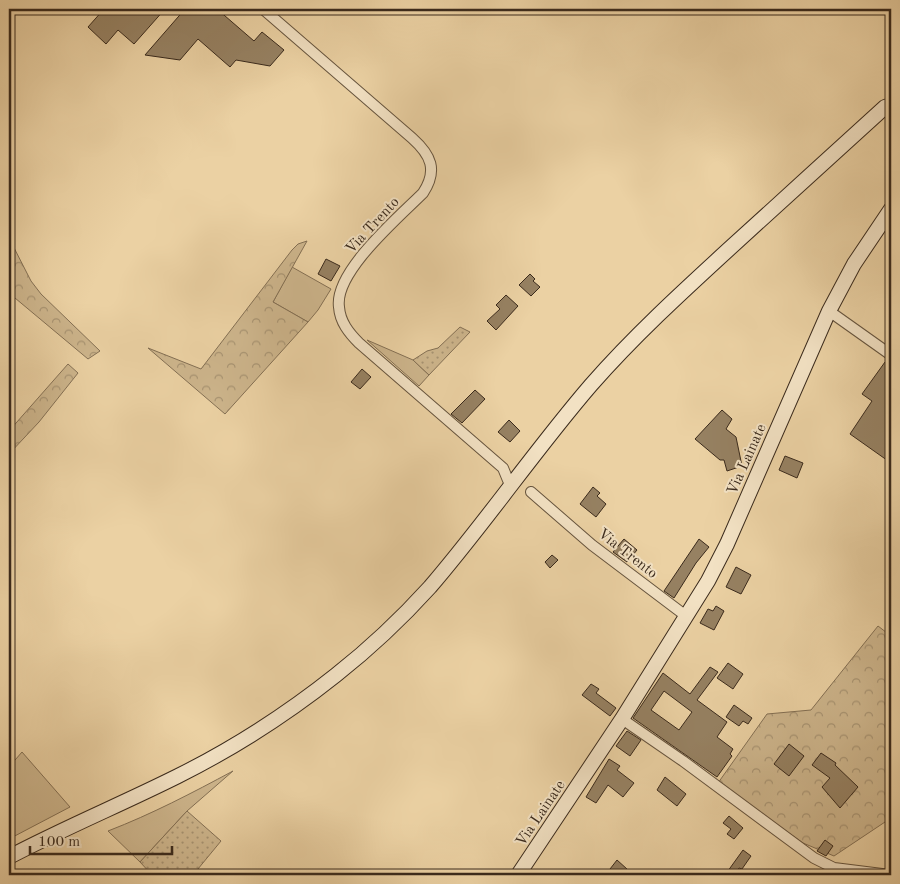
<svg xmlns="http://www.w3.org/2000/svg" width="900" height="884" font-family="'Old Standard TT',serif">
<defs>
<pattern id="forest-crowns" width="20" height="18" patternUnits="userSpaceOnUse" patternTransform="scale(1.25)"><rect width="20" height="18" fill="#cdb58c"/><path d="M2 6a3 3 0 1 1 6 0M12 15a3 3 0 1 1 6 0" fill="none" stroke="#a79372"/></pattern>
<pattern id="garden-dots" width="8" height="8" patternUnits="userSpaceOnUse" patternTransform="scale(1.25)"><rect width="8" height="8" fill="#cdb58c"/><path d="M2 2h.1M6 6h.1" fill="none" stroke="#a79372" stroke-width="1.8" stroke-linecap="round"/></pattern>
</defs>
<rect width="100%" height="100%" fill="#ebd1a3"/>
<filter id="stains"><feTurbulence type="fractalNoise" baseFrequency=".004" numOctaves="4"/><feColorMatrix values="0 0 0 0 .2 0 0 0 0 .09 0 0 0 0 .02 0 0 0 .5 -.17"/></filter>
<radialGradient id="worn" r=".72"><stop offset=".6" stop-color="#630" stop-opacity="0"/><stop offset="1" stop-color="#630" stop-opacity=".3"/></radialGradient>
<path fill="#cdb58c" stroke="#847054" d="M292,267L331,289L318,310L308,322L273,302Z
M367,340L413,360L429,375L419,386Z
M22,752L70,807L9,839V767Z
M233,771L187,811L140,862L108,831C152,814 192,793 233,771Z"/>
<path fill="url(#forest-crowns)" stroke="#847054" d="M9,238L31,281L41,294L100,351L88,359L9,293Z
M307,241L273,302L308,322L225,414L148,348L201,369L292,250L298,244Z
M68,364L78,373L39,422L9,454V431Z
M878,626L891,636V818L834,856L803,843L718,783L767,714L811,710Z"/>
<path fill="url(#garden-dots)" stroke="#847054" d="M460,327L470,332L429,375L413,360L427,351L438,348Z
M187,811L221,841L193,875H152L140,862Z"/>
<path fill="#968162" stroke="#3a2a1c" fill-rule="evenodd" d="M104,9H165L134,44L118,30L106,44L88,27Z
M185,9H195L200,13L203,9H217L254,41L262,32L284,50L270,66L236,60L230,67L198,39L180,60L145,55Z
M326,259L340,266L331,281L318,274Z
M530,274L535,279L533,281L540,287L531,296L519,285Z
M506,295L518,306L496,330L487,321L500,309L496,305Z
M885,362L891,366V463L850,434L872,401L862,394Z
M362,369L371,377L360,389L351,382Z
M475,390L485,399L462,423L451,414Z
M722,410L732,419L726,429L736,437L742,466L727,471L724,460H720L695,439Z
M509,420L520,431L510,442L498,432Z
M785,456L803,463L797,478L779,470Z
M593,487L600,493L597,496L606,504L596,517L580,504Z
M624,539L637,550L627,562L613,552Z
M699,539L709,547L696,563L674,598L664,591Z
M552,555L558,560L550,568L545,562Z
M736,567L751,575L741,594L726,587Z
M716,606L724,611L714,630L700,623L708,609L713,611Z
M728,663L743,674L733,689L717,678Z
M710,667L718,672L697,700L727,722L717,737L733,749L730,754L732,756L717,777L633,718L663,673L690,694ZM664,691L692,712L679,730L651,710Z
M591,684L599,689L596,693L616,708L610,716L582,695Z
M734,705L752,718L748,724L743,721L739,726L726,717Z
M627,731L641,740L630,756L616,746Z
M789,744L804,756L789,776L774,764Z
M821,753L836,763L835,765L858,787L840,808L822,787L830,778L812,765Z
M609,759L620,766L617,770L634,783L623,797L608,785L596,803L586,797Z
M665,777L686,794L677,806L657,790Z
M729,816L743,828L734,839L727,834L731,829L723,823Z
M825,840L833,846L826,856L817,851Z
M743,850L751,856L742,869L739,868L734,875H725Z
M617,860L627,869L622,875H618L610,869Z"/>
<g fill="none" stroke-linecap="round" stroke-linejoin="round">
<defs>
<path id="minor" d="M263,9L412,138C431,155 438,170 423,193C399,217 334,272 339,307C340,322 349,333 359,343L503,468L510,485
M829,311L891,355
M531,492L592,545L686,616
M622,719L683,761L814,858L834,868L890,875"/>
<path id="secondary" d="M9,857C64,828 122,804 178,776C234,748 287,714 336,675C369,649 401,619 430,587C486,522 535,450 591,385C633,337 681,293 729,249C781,202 833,154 885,107L891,105
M518,875L622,719L708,581L727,544L829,311L854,264L891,209"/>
</defs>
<use href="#minor" stroke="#66543e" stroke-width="12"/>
<use href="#secondary" stroke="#3a2a1c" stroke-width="16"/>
<use href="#minor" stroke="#f2e1c3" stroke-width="10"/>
<use href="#secondary" stroke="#f2e1c3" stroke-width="14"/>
</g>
<g text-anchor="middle" stroke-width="4" stroke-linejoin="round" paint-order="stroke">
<g font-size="15" fill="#3a2a1c" stroke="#f2e1c3">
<text transform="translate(372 225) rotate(-47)" y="5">Via Trento</text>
<text transform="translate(746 459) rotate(-66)" y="5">Via Lainate</text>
<text transform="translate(628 553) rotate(38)" y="5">Via Trento</text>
<text transform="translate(540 813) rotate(-56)" y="5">Via Lainate</text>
</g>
</g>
<rect width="900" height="884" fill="none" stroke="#ebd1a3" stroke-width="30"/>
<rect x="10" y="10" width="880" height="864" fill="none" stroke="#3a2a1c" stroke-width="2.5"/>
<rect x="15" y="15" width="870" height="854" fill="none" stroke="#3a2a1c"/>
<path d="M30 846v8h142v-8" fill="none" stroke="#3a2a1c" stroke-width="2.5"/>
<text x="38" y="846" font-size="15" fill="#3a2a1c" stroke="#f2e1c3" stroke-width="4" paint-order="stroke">100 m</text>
<rect width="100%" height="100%" filter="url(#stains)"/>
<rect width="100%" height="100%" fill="url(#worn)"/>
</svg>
